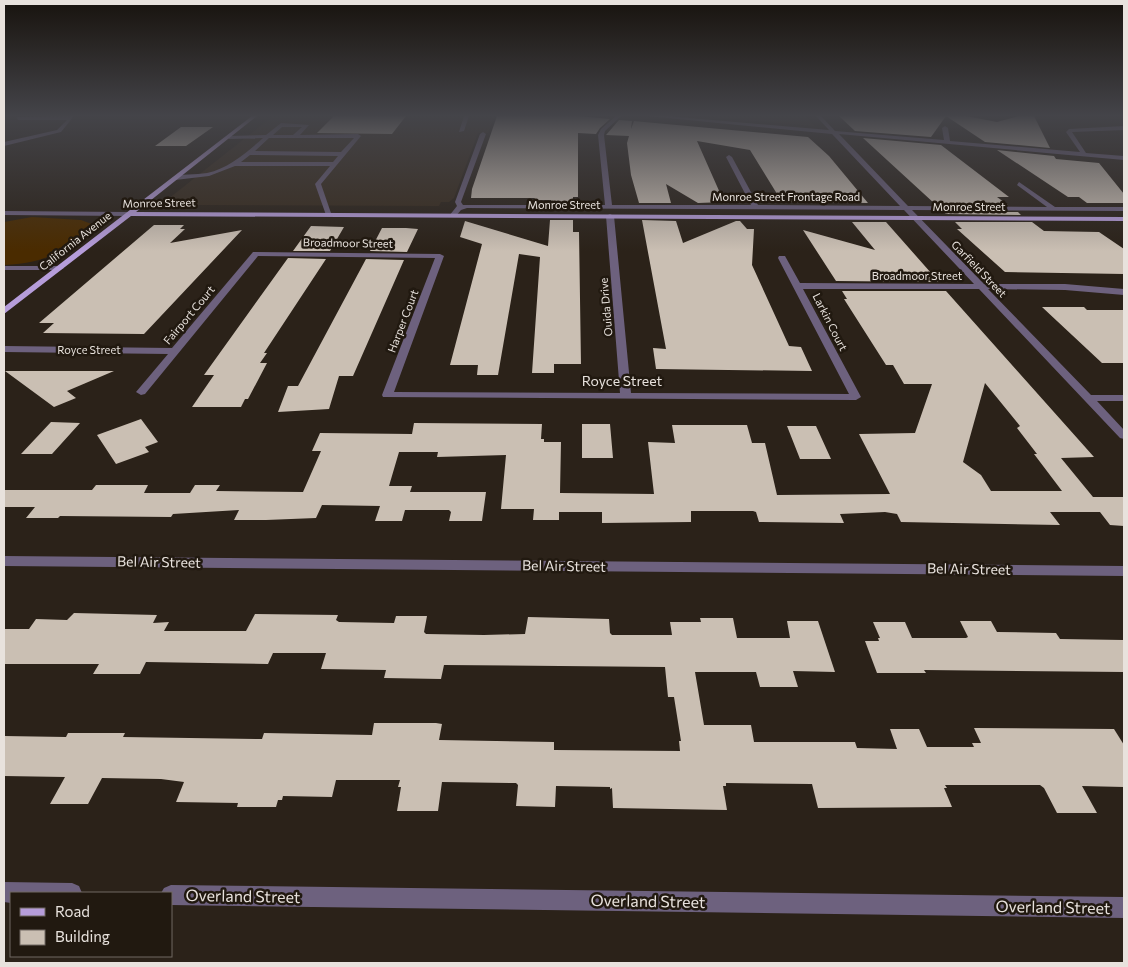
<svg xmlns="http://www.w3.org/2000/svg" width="1128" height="967" font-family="Commissioner,sans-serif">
<rect width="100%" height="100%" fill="#2b2219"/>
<path fill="#382b1d" d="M273,116H494L488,133H478L454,198L449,202H441L439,206L178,205L168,199Z
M699,116H806L814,126Z"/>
<path fill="#4a2b00" d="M32,217L81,220L97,226C62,251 49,263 4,265V222Z"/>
<path fill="#cabfb3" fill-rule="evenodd" d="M334,116H406L392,134L317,133Z
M497,116H578L610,119L600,128L596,134L578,133V197H573V203H551V200H534L535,198H471L472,189Z
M839,116H946L931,137L855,131Z
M946,116H966L997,122L1019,116H1034L1050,148L985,142Z
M619,120L632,121L631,129L634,121L644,122L808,137L829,156L868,203L782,202L750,150L697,141L724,202L698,203L666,184L671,203H639L631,175L627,143L629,136L606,135Z
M181,127H213L186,146H155Z
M863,138L941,145L1009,197H997L1008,205L935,204Z
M997,150L1054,156L1056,159L1099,163L1124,194V203H1087L1079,197H1068Z
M944,212H1018L1021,215L946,214Z
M550,220H573V232H579L581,364H554V373H532L540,257L519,254L498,375H477L478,365H450L482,244L460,237L465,221L548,246Z
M642,220L676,221L683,243L736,221H740L747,229H754L752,265L789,346L801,347L812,371L656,369L653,348L666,349Z
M852,222H886L939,282L836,281L803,230L875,250Z
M955,222H1032L1044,231L1099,232L1124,249V274L1005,272L957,229H962Z
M154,225H184L180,229H185L170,243L242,230L144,334L43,333L54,323H39Z
M311,226L344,227L330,251H293Z
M382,228H406L418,229L407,252L370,251Z
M288,258L326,259L264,353H267L260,363H267L248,399H245L241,407H192L214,375H204Z
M366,259L404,260L353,376H339L329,409L278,412L288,386H298Z
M842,291H946L1094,457L1061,458L1093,497H1124V526L1110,525L1100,512H1050L1060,525L901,522L897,514L885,512L840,514L844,523L759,522L756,512L753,511H691V522L602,523V512H559V520H533L534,509H501L506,455L437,457L438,452H399L389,486H412L410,492H486L482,521H449L451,512L449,510H405L402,521H375L380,506L322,505L316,518L266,520H234L239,510L173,514L171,517L60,516L58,518H26L35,507H4V490H92L96,485H148L144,493H190L195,485H220L216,491L303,492L321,451H312L320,433L412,434L414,423L542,424L541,439H544V442H561L560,493L654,494L648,442L675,443L672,425H747L752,443H765L777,495L890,494L859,434L915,433L932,384H904L893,365H886L844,299H847ZM985,383L1020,426L1017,428L1037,454H1034L1062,491H991L981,475L963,462Z
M1042,307H1084L1087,310H1124V363H1102Z
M5,371H114L67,391L76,398L54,407Z
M141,419L158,442L145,447L149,452L116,464L97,435Z
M51,422L80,423L52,454H21Z
M582,424H610L613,458H582Z
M787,426H816L831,459H800Z
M74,613L157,615L153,623L169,622L164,631H246L255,614L338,615L336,620L339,622L394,623L396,616H427L424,632L426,634L484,635L525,634L528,617L609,619L610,633L612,635H672L670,622H701L700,618H733L737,638H790L787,621H818L835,672L793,671L798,687H760L756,672H695L704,725H751L754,742H855L857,748L897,749L890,729H919L927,747H974L972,743H981L974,728L1114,729L1124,745V787L1082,786L1097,813H1057L1044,788L1040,785H945L947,788H944L952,807L818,808L812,784L726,783V786H723L727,810L613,808L612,788L610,789V787L556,786L555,807L516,806L518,785L516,783L442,782L438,811H397L401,787H398L400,780H336L332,797L283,796L282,800H278L276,807H237L238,803L176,802L184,782L161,779L102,778L88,804H50L65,777L4,776V736L66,737L68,733H125L123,737L262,739L264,733L372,735L374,723H436L442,724L439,740L554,742V750L680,751L679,741H681L674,697H668L665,667L444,665L441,679L384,678L386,670L321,669L326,653H273L268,664L146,662L140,674H93L99,664H4V629H29L36,619L67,620Z
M960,621H991L997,632L1056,633L1060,639L1124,640V672L924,670L926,673H877L865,641H879L878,638H880L873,622H905L912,638H966L968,637Z"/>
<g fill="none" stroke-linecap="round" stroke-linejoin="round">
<path fill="#6d617e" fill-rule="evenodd" d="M74,116L61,132L4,146V142L57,130L67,120H18L16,117Z
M464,116H469L464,131L459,132Z
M616,116H621L605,131L604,135L612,205H751L726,157L729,155L732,157L758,205L900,206L832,134L647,116H667L829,130L816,116H821L835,131L944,140L942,128L945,126L948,128L950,141L1080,152L1066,132L1069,129L1124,126V130L1072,132L1086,153L1124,156V160L839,134L908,206L1047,207L1017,185L1019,182L1055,207H1124V211L912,210L984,284H1065L1124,289V295L1065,290L988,289L1091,395H1124V401H1097L1124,430V439L1120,438L979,289H803L861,397L856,400L383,397L382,395L435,258L258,256L145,394L141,395L136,392L168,354L4,352V346L172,348L253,252H256L440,254L444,256L394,392L620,393L606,216L610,214L614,216L631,393L849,394L778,258L779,256H785L800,283L974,284L904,210L467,208L461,210L455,217L449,216L457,206L455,202L480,134L483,132L486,134L461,202L463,205H605L598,135L601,129Z
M281,123L309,125L300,135L358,134L361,136L321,184L332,216L326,215L315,184L330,166H235L209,176L175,180L172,178C180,173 196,175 207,173C229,168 246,153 263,138L229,139L227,136L266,135ZM282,127H302L293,135H273ZM269,138H354L341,152L255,151ZM250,155L338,156L333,162H241Z
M4,211L129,212L133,214L129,216L4,215Z
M4,266H60L64,268L60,270H4Z
M4,556L1124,566V576L4,566Z
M4,882L72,883L79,886L82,893H11V903L4,902Z
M171,885L1124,897V918L171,905V893H161L164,888Z"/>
<path fill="#b69dda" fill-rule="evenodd" d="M252,116H257L136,212L1124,217V221L131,216L4,314V307Z"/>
</g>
<linearGradient id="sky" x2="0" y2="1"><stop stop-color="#18130e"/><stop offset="0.46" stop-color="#444449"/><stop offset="1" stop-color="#444449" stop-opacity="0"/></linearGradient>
<rect width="1128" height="251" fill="url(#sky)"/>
<g text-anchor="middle" stroke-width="5" stroke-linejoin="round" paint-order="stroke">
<g font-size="11" fill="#e8e2dd" stroke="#211910">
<text x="786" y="201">Monroe Street Frontage Road</text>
<text transform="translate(159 203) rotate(-1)" y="4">Monroe Street</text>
<text x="564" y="209">Monroe Street</text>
<text x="969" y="211">Monroe Street</text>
<text transform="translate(75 241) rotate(-38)" y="4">California Avenue</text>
<text transform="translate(348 243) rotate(1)" y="4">Broadmoor Street</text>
<text transform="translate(979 269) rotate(46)" y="4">Garfield Street</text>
<text x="917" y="280">Broadmoor Street</text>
<text transform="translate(606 307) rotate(-95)" y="4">Ouida Drive</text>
<text transform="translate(189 315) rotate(-50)" y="4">Fairport Court</text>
<text transform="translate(403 321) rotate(-69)" y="4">Harper Court</text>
<text transform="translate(830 322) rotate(63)" y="4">Larkin Court</text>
<text x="89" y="354">Royce Street</text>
</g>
<g font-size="14" fill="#e8e2dd" stroke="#211910">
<text x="622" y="386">Royce Street</text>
<text transform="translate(159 562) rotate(1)" y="5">Bel Air Street</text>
<text transform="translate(564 566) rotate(1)" y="5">Bel Air Street</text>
<text transform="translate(969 569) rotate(1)" y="5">Bel Air Street</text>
</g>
<g font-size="16" fill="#e8e2dd" stroke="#211910">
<text transform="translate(243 896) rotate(1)" y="6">Overland Street</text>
<text transform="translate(648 901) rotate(1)" y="6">Overland Street</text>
<text transform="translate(1053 907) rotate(1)" y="6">Overland Street</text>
</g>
</g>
<rect width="1128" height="967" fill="none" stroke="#e8e2dd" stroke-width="10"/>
<rect x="10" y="892" width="162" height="65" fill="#211910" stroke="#716962"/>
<rect x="20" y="908" width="25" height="8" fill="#b69dda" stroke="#716962"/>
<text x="55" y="917" font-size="15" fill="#e8e2dd">Road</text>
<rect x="20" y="930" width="25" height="15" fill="#cabfb3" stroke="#716962"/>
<text x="55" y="942" font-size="15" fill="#e8e2dd">Building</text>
</svg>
